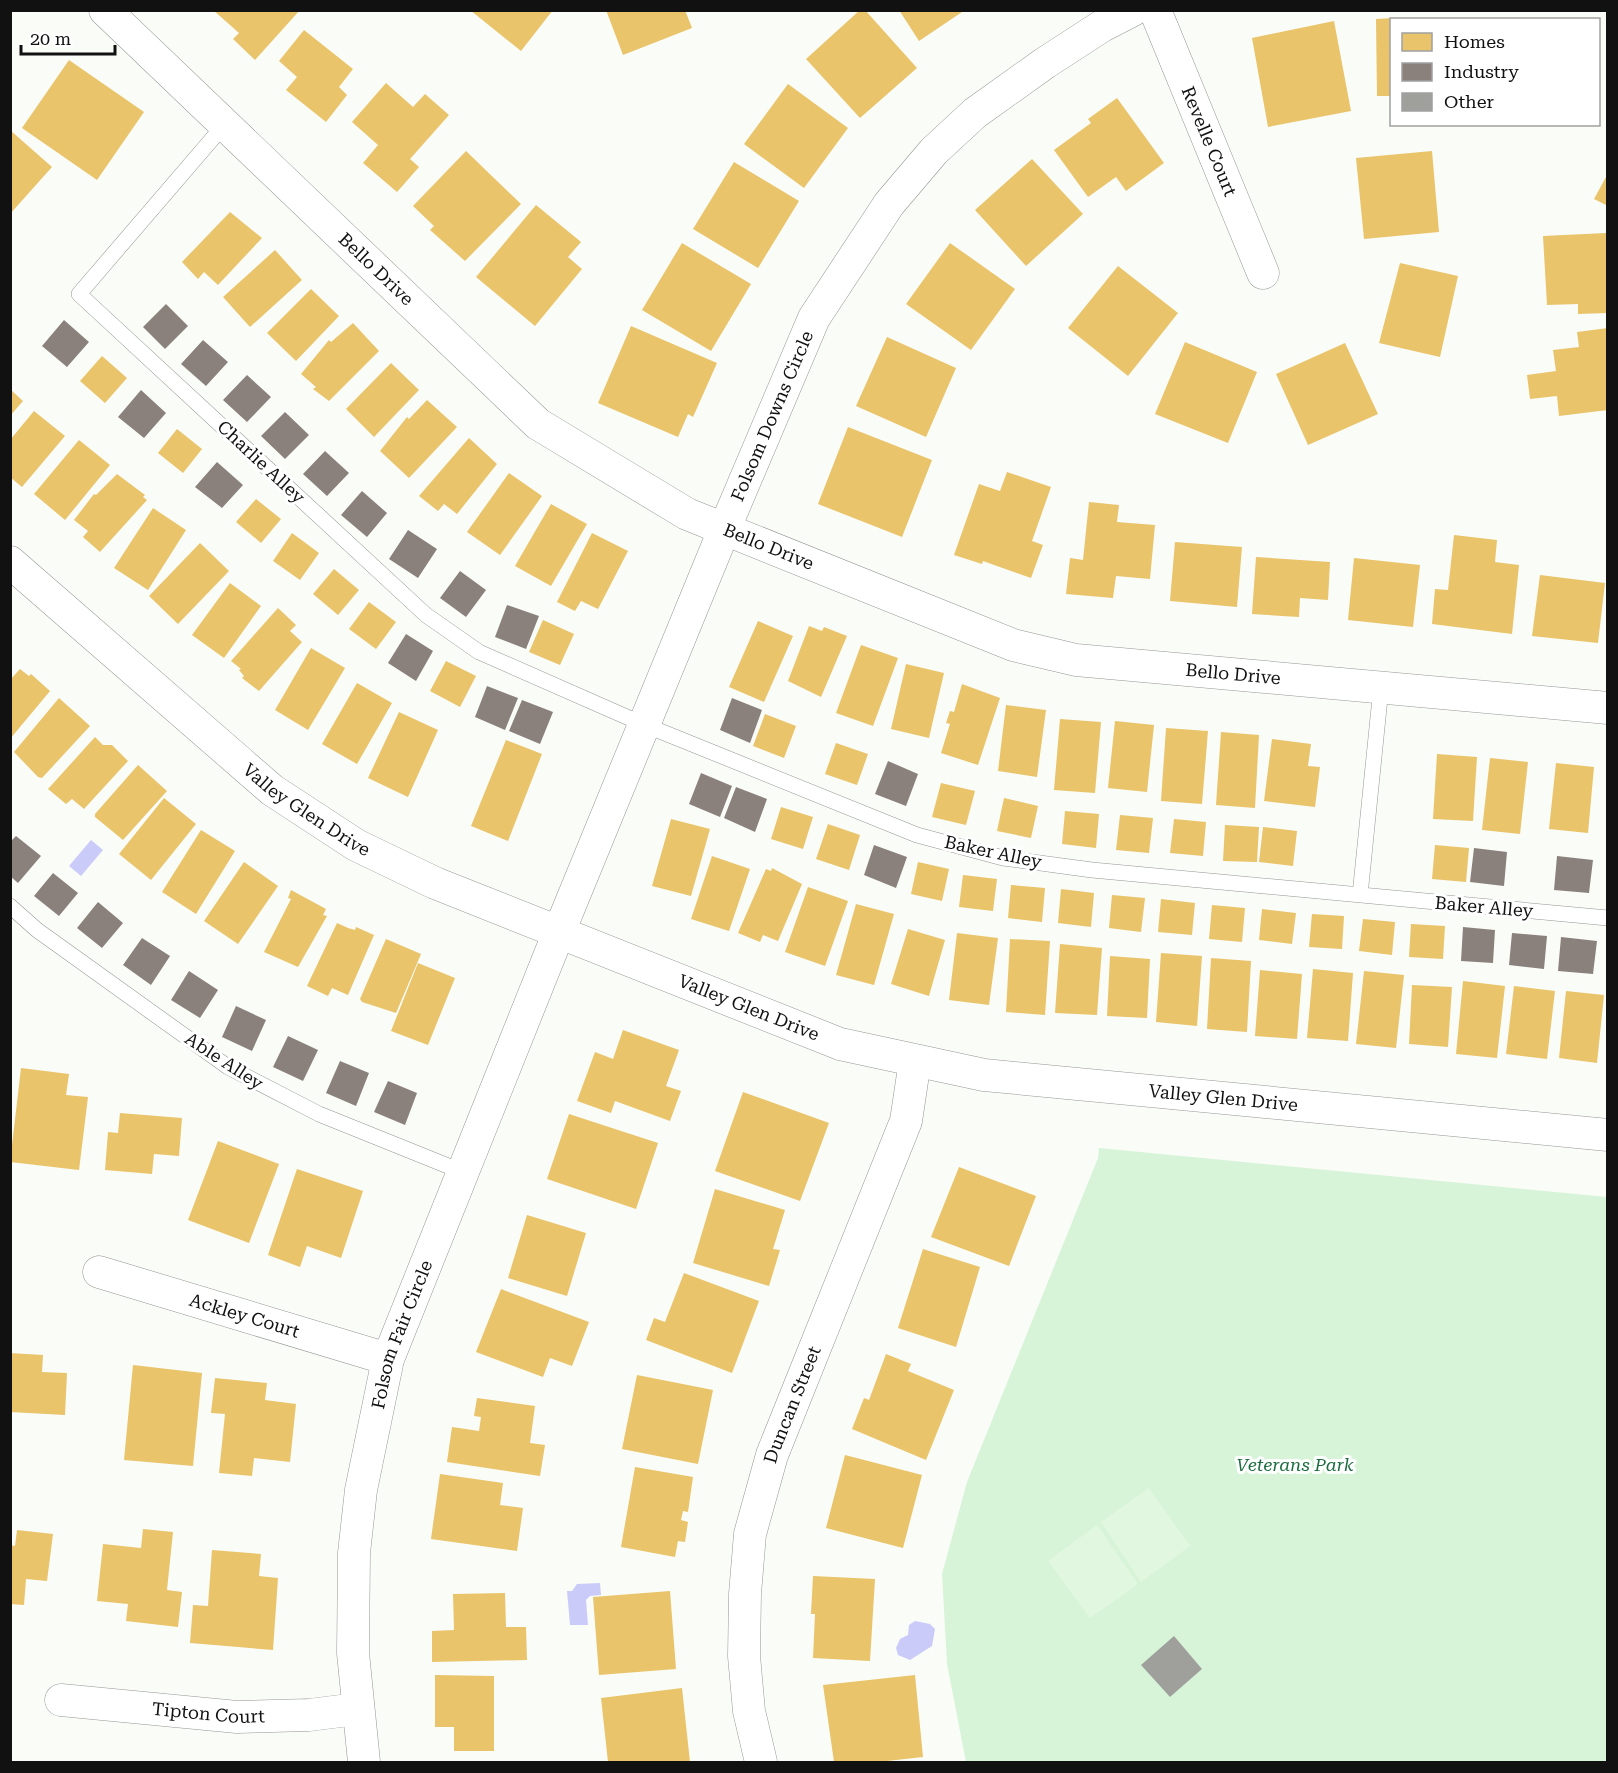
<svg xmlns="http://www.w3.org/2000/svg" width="1618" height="1773" font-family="'Roboto Serif',serif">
<rect width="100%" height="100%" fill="#fafcf7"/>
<path fill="#d7f4d9" d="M1099,1148L1607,1197V1762H966L947,1664L942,1574L967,1482L1098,1158Z"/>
<path fill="#e1f7e0" d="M1149,1488L1190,1546L1141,1582L1101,1522Z
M1097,1525L1138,1584L1090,1618L1048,1561Z"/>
<path fill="#cacbf9" d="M91,840L103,850L81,876L69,866Z
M600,1583L601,1595L590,1596L586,1600L588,1625H570L567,1591H572L577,1584Z
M915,1621L930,1624L935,1629L932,1646L910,1660L898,1655L896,1648L900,1639L908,1635L909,1625Z"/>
<path fill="#e9c46a" d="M213,10H300L255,60L233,39L239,33Z
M470,10H553L521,51Z
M606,10H685L692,28L623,55Z
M860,10H865L917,68L860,118L806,59Z
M899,10H965L919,41Z
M1392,18V96H1377L1376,19Z
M1334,21L1351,111L1268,127L1252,38Z
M304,30L353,69L339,87L347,95L326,122L286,90L297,77L279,61Z
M69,60L144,112L97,180L22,128Z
M386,83L413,107L425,94L449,115L410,159L419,167L397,192L363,163L378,145L352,122Z
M788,84L848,128L804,188L744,144Z
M1117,98L1164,163L1126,191L1116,177L1088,197L1054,150L1091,123L1088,119Z
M10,130L52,167L10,214Z
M466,151L521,204L465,261L430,230L434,226L413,206Z
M1432,151L1439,232L1364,239L1356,158Z
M1032,159L1083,214L1026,266L975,210Z
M734,162L799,201L758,268L693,229Z
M1606,177L1608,178V206L1594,199Z
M536,205L581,242L568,257L582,269L535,326L476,277Z
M230,212L262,238L218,285L204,272L198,279L182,262Z
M1606,233L1608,313L1578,314V304L1547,305L1543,236Z
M682,243L751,284L711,351L642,310Z
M950,243L1015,289L971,350L906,304Z
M275,250L302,280L250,327L223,297Z
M1400,263L1458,276L1440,357L1379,343Z
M1118,266L1178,313L1128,376L1068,328Z
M311,289L339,316L296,361L267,333Z
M353,323L379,351L329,401L313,389L316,387L301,374L329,340L331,342Z
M631,326L717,363L693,417L688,414L678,437L598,403Z
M1608,328V410L1559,416L1557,396L1530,399L1527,375L1556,371L1553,350L1579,347L1577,332Z
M887,337L956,368L926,437L856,406Z
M1185,342L1257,372L1228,443L1155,414Z
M1345,343L1378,414L1308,445L1276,374Z
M102,356L127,378L105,403L80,381Z
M391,363L419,390L374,437L346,409Z
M10,389L23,401L10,416Z
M427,400L457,427L409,478L380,451L407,417L409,419Z
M34,411L65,436L22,487L10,477V440Z
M848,427L932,460L902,537L818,504Z
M177,429L202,449L183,473L158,453Z
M469,438L497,464L457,514L444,504L438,511L419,496Z
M79,440L110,465L65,520L34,494Z
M1007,472L1051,487L1032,541L1043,545L1031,578L983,561L982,564L954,555L979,484L1000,491Z
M509,473L542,496L500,555L467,532Z
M117,474L145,495L143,497L147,500L100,552L83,537L88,531L74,520L94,494L96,495Z
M256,499L281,519L261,543L236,522Z
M1089,502L1119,505L1117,522L1155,525L1150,579L1116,576L1113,598L1066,594L1070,558L1083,560Z
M551,504L587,524L551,586L515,566Z
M153,508L186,530L148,590L114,568Z
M292,533L319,553L300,580L273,561Z
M592,533L628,551L598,609L581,601L575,611L557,602Z
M1454,535L1497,540L1495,562L1519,565L1512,634L1432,624L1435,589L1448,590Z
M1175,542L1242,547L1237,607L1170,601Z
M200,543L229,571L178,624L149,596Z
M1256,557L1330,562L1328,600L1300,598L1299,617L1252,614Z
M1354,558L1420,565L1413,627L1348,620Z
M334,569L359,590L338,615L313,594Z
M1540,575L1605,583L1598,643L1532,636Z
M230,583L261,606L224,658L192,635Z
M369,602L396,622L376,649L349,629Z
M278,608L296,625L290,631L302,642L259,691L242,678L244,676L239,670L241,669L231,661Z
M543,620L574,634L560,665L529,652Z
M758,621L793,636L764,702L729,687Z
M809,626L822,631L824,627L847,636L821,697L788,681Z
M861,645L898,658L873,726L836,713Z
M311,648L345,668L308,730L275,710Z
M446,661L476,676L460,707L430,691Z
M906,664L944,673L929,738L891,729Z
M20,669L29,676L31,674L50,691L10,739V680Z
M357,683L392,703L357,764L322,744Z
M962,684L1000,698L978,765L941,753L950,724L946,723L950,711L954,712Z
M59,698L90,726L42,778L38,777L14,752Z
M1006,705L1046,710L1037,777L998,771Z
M399,712L438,730L408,797L368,778Z
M765,714L796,726L784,758L753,746Z
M1060,719L1101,722L1095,793L1054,790Z
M1115,721L1154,725L1147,792L1108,788Z
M1166,728L1208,731L1202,804L1161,801Z
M1221,732L1259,735L1255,808L1216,805Z
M95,737L103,745H112L128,761L84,809L72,799L66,804L48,789Z
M1272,739L1311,744L1308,766L1320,767L1315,807L1264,801Z
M506,740L542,754L508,841L471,826Z
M836,743L868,754L857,785L825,774Z
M1437,754L1477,757L1473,821L1433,819Z
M1490,758L1528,762L1520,834L1482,830Z
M1556,763L1594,767L1588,833L1549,829Z
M138,765L167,791L123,840L95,817V814Z
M941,783L975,791L966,825L932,817Z
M164,798L196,824L151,880L119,854Z
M1004,798L1038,806L1031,838L997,831Z
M781,807L813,817L803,849L771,839Z
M1065,811L1099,814L1096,848L1062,844Z
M1120,815L1153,818L1149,853L1116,850Z
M671,819L710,829L691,896L652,886Z
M1174,819L1206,822L1203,856L1170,853Z
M828,824L860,835L849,870L816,859Z
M1225,825L1259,827L1257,862L1223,861Z
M1263,827L1297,831L1293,866L1259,862Z
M201,830L235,851L196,914L162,892Z
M1435,845L1469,848L1466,882L1432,879Z
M712,856L750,869L729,931L691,919Z
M244,862L278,886L238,944L204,921Z
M918,862L949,869L942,901L911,894Z
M772,868L802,884L778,941L763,935L760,942L738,933L766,869L771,871Z
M963,875L997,879L993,911L959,907Z
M1011,885L1045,888L1042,922L1008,918Z
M808,887L848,901L825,966L785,952Z
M1061,889L1094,893L1091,927L1058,923Z
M291,890L326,909L323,915L327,916L298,967L264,952L291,899L288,898Z
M1112,895L1145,898L1141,932L1109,928Z
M1161,899L1195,903L1192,935L1158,932Z
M856,904L894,914L874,985L836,975Z
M1212,905L1245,908L1242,942L1209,939Z
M1262,909L1296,913L1292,944L1259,940Z
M1312,914L1344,916L1342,949L1309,947Z
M1363,919L1395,922L1392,955L1359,951Z
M337,923L348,928L355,930L356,927L374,935L348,995L332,988L328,996L307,986Z
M1411,924L1445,926L1443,959L1409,957Z
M908,929L945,940L929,996L891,984Z
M957,933L998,938L989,1005L949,1000Z
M386,939L421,954L396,1013L362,1002L360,999Z
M1010,939L1050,941L1045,1015L1006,1012Z
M1060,944L1102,948L1097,1015L1055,1013Z
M1161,953L1202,956L1197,1026L1156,1022Z
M1110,956L1150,959L1147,1018L1107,1016Z
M1211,958L1251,961L1247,1032L1207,1029Z
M418,963L455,978L428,1045L391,1031Z
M1313,969L1353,973L1348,1041L1307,1038Z
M1260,970L1302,974L1297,1039L1255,1036Z
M1364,971L1404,975L1396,1048L1356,1044Z
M1463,981L1505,986L1497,1058L1456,1054Z
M1412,985L1452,987L1448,1047L1409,1044Z
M1514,986L1555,991L1547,1059L1506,1054Z
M1566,991L1604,995L1597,1063L1559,1058Z
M623,1030L679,1050L666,1086L681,1091L670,1121L615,1101L611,1113L577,1101L595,1052L613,1059Z
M21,1068L69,1074L66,1095L88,1097L79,1170L10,1162Z
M743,1092L829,1123L800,1201L715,1171Z
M120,1113L182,1118L179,1156L154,1154L152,1174L105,1170L108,1132L118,1133Z
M569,1114L658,1143L636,1209L547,1179Z
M218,1141L279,1164L249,1243L188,1220Z
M959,1167L1036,1196L1009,1266L931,1237Z
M297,1169L363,1191L341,1258L307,1246L300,1267L268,1255Z
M715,1189L785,1210L773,1249L780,1250L769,1286L693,1263Z
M527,1215L586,1233L567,1296L508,1278Z
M923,1249L980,1267L956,1347L898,1328Z
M684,1273L759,1301L732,1373L646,1340L654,1318L665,1322Z
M501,1289L589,1322L572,1366L550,1358L543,1377L476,1352Z
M10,1353L43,1355L42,1372L67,1373L65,1415L10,1412Z
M886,1354L911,1364L908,1371L954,1390L926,1460L852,1429L864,1398L869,1400Z
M133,1365L202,1373L193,1466L124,1460Z
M637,1375L713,1390L698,1464L622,1449Z
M215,1378L267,1383L265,1400L296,1404L290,1462L254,1458L252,1476L219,1473L225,1414L211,1413Z
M477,1398L535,1406L530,1443L545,1445L540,1476L447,1462L452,1427L479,1431L481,1417L474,1416Z
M845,1455L922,1475L903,1548L826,1528Z
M635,1467L693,1477L688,1512L683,1511L681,1520L688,1522L685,1542L678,1541L675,1557L621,1547Z
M440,1474L503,1483L500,1505L523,1508L517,1551L431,1539Z
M143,1529L173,1532L167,1590L182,1592L178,1627L126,1621L128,1604L97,1601L103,1544L141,1548Z
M17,1530L53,1534L47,1581L26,1579L24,1605L10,1604V1545L15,1546Z
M212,1550L261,1554L259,1576L278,1578L273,1650L190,1643L193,1605L208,1606Z
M813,1576L875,1579L870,1661L813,1658L815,1614H811Z
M670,1591L676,1669L599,1675L593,1597Z
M505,1593L506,1627H526L527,1660L432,1662V1631L454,1630L453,1594Z
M435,1675L494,1676V1751H454V1727H435Z
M915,1675L923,1757L878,1762H834L823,1685Z
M682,1688L690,1762H608L601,1698Z"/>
<path fill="#8a817c" d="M166,304L188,326L165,349L143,327Z
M64,320L89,342L67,367L42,346Z
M203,340L228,362L206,386L181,364Z
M247,375L271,397L247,422L223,400Z
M141,390L166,413L144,438L118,417Z
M285,412L309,435L285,459L261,436Z
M325,451L349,473L327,496L303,474Z
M217,462L243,485L222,508L195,487Z
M362,491L387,513L367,537L341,515Z
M408,530L437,549L418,578L389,559Z
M460,571L486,590L466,617L440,598Z
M507,605L539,616L526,649L495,637Z
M406,634L433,651L416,681L388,663Z
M487,686L518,698L505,730L475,717Z
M732,698L762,710L750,743L720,730Z
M522,700L553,712L540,744L509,731Z
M888,761L918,774L906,806L875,794Z
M701,773L732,786L720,817L689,804Z
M736,787L767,799L755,832L724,818Z
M16,836L41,856L18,883L10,876V842Z
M874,845L907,857L896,888L864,875Z
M1474,848L1507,852L1504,886L1470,882Z
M1557,856L1593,860L1589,893L1554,890Z
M53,873L78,893L59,916L34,896Z
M98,902L123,923L102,948L77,928Z
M1463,927L1495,930L1493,963L1461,961Z
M1512,933L1547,936L1544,969L1509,965Z
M1561,937L1597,941L1593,974L1558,971Z
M142,938L170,956L151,985L123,965Z
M189,971L218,990L200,1018L171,1000Z
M236,1006L266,1020L252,1051L222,1037Z
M288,1036L318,1050L303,1081L273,1067Z
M340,1061L369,1073L356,1106L326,1093Z
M388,1081L417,1093L405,1125L374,1112Z"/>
<path fill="#9fa09c" d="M1174,1636L1202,1669L1170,1697L1141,1665Z"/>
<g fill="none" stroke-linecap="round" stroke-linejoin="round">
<defs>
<path id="lane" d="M225,124L79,294L426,615L479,652L645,725L917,835L1003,858L1092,870L1608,918
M1360,895L1381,688
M10,906L37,930L228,1067L319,1114L463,1172"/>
<g id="street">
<path id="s1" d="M105,10L538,424L687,514L1013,645L1076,660L1608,708"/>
<path id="s2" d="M1155,10L1263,273"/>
<path id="s3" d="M10,562L272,790L356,845L435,883L840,1044L984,1075L1608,1135"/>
<path id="s4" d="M99,1272L388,1359"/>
<path id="s5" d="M61,1700L237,1717L309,1715L357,1709"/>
<path id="s6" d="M364,1762L353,1653L354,1553L361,1490L388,1359L559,932L724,530L814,318L889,204L934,151L975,113L1045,63L1102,26L1133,10"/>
<path id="s7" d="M761,1762L749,1711L744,1656L745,1594L750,1534L772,1455L906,1121L915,1061"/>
</g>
</defs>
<use href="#lane" stroke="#969795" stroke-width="16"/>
<use href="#street" stroke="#969795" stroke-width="33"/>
<use href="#lane" stroke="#fefffe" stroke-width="15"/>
<use href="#street" stroke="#fefffe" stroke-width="32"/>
</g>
<g text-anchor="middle" stroke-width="6" stroke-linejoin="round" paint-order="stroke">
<g font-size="18" fill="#111" stroke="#fff">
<text dy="6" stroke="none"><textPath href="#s2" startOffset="142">Revelle Court</textPath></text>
<text dy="6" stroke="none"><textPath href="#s1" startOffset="375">Bello Drive</textPath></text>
<text dy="6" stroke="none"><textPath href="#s6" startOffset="1425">Folsom Downs Circle</textPath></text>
<text transform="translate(261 462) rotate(43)" y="6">Charlie Alley</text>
<text dy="6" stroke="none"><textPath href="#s1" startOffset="861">Bello Drive</textPath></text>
<text dy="6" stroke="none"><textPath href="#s1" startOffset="1347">Bello Drive</textPath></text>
<text dy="6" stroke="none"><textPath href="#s3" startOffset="387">Valley Glen Drive</textPath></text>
<text transform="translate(993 852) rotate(12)" y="6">Baker Alley</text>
<text transform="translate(1484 907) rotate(5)" y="6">Baker Alley</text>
<text dy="6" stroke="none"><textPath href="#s3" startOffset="873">Valley Glen Drive</textPath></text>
<text transform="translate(224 1061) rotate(33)" y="6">Able Alley</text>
<text dy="6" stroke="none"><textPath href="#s3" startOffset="1359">Valley Glen Drive</textPath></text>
<text dy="6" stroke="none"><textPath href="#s4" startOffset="152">Ackley Court</textPath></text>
<text dy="6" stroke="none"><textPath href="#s6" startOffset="434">Folsom Fair Circle</textPath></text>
<text dy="6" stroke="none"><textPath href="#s7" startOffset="366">Duncan Street</textPath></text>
<text dy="6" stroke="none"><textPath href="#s5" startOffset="148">Tipton Court</textPath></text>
</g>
<g font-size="18" font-style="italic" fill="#1c6d3f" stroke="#fff">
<text x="1295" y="1471">Veterans Park</text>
</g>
</g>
<rect width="1618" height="1773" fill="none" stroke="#111111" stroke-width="24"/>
<rect x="1390" y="18" width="210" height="108" fill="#ffffff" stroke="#a0a0a0" stroke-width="1.5"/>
<rect x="1402" y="33" width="30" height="18" fill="#e9c46a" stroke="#a0a0a0" stroke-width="1.5"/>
<text x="1444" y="48" font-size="18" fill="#111111">Homes</text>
<rect x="1402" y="63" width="30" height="18" fill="#8a817c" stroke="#a0a0a0" stroke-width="1.5"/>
<text x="1444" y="78" font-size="18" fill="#111111">Industry</text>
<rect x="1402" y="93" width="30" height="18" fill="#9fa09c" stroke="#a0a0a0" stroke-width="1.5"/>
<text x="1444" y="108" font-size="18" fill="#111111">Other</text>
<path d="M21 45v9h94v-9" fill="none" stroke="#111111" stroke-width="3"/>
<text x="30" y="45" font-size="18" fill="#111111" stroke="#ffffff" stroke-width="4.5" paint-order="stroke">20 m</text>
</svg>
